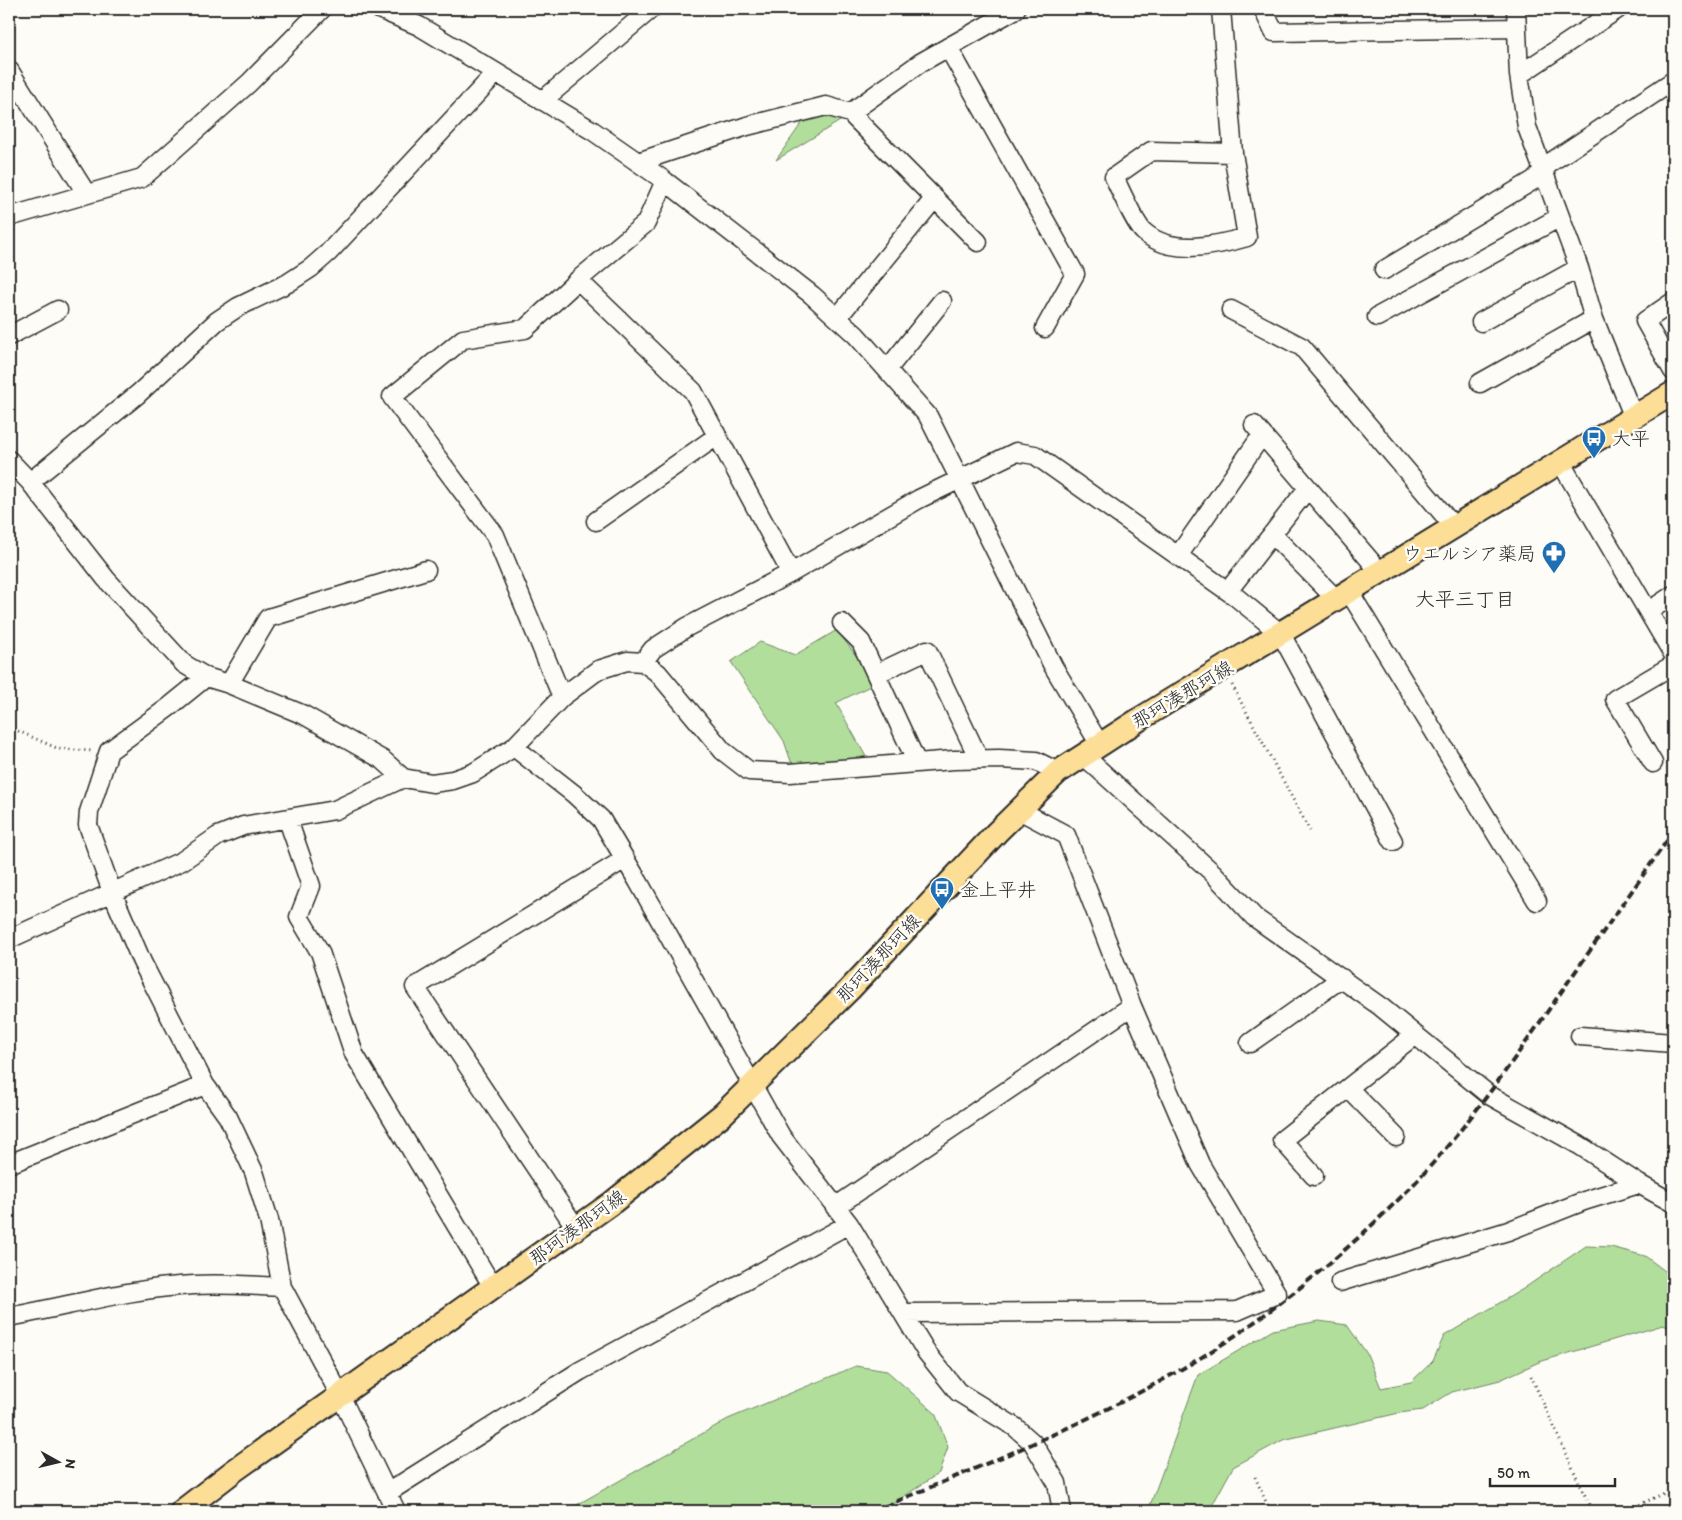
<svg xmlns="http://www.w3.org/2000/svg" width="1682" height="1520" font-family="Itim,'Klee One',sans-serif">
<rect width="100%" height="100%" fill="#fdfcf7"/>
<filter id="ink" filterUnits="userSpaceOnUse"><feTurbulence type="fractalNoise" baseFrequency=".02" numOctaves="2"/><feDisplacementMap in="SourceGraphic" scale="10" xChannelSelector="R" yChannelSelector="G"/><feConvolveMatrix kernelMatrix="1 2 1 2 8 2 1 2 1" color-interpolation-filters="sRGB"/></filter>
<g filter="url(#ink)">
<path fill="#b2de9c" stroke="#6e8464" d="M827,111L845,118L776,160L806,117Z
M837,630L876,683L836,703L869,762L794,770L784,741L731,662L760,642L795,655Z
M1586,1246L1611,1247L1645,1256L1673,1277V1329L1663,1325L1539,1362L1500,1380L1452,1392L1423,1410L1399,1413L1283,1440L1233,1467L1209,1511H1148L1198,1375L1273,1330L1319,1321L1347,1325L1367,1354L1381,1388L1411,1382L1433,1361L1444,1336L1523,1289Z
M856,1366L887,1371L935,1413L948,1447L939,1473L882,1511H566L728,1419Z"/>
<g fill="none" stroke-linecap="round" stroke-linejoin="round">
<defs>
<path id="minor" d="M379,9L419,26L593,131L665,181L812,295L856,335L928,416L1053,666L1100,745
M1221,9L1233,153L1247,237C1216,246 1171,256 1144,232C1135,224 1120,189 1114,177L1151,151L1233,153
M1263,9L1274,32L1516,28
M1516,9L1519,75L1527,127L1579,268L1594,319L1634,418
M948,47L1075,274L1045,328
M9,70L86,193
M1519,75L1618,9
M542,101L651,9
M850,113L978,242
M638,162L747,126L826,106L850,113L920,63L1016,9
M9,217L142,178L249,83L322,9
M1384,270L1534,180L1551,162L1673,81
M578,280L693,391L791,573
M1673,302L1645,321L1673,371
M1231,310L1302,347L1455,528
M838,317L934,199
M1377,317L1560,217
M1481,322L1579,268
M9,336L58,310
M887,370L942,301
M1480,383L1594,319
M1254,425L1381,573
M9,460L30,482L106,579L184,664L206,677L229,684L304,715L383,760L403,778L432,783L453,780L473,773L514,747L562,697L598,670L627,661L643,662L658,673L723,751L749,771L790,773L954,760L999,759L1036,761L1058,772
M1561,463L1673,654
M30,482L138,394L217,321L238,307L288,283L311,268L328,253L496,73
M596,521L717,436
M1272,534L1337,600
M1178,556L1262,435
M1228,591L1308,488
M1350,593L1537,901
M1649,611L1673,595
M842,623L861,642L917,763
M643,662L653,649L687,627L791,573L919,499L1016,452L1035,455L1236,597L1281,634L1393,841
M876,674L927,650L979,759
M206,677L169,707L109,751L89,812L88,825L112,892L142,962L205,1085L228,1117L254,1172L269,1220L282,1287L340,1395L396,1511
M229,684L268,618L426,570
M562,697L495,535L392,397L463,339L525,329L578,280L646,223L665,181
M514,747L574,794L601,819L638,881L781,1136L849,1224L927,1353L958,1392L1015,1427L1033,1443L1057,1483L1062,1511
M1083,755L1213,873L1254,917L1381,1007L1489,1095L1579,1145L1639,1184L1673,1203
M1653,763L1615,699L1673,665
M288,820L311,886L299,917L320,952L354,1054L493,1287
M9,939L182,861L218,836L243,826L335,810L403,778
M1580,1036L1673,1043
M1250,1043L1342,978
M1348,1088L1396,1137
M9,1164L205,1085
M1314,1176L1282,1140L1415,1035
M835,1207L1132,1006
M576,1228L415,987L625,859
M1340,1282L1508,1231L1584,1201L1639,1184
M904,1313L1237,1311L1277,1294L1200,1164L1132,1006L1066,835L1019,810
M9,1317C70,1306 131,1288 194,1285C223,1283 253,1286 282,1287
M387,1493L580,1371L849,1224"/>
<path id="major" d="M182,1511L235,1470L613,1202L723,1114L849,990L997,832L1058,772L1143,717L1673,393"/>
</defs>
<use href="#minor" stroke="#2b2b2b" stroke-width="21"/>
<use href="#major" stroke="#2b2b2b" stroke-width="26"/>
<path stroke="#2b2b2b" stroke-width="3" stroke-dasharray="1 4" stroke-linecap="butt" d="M1232,685L1310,831
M9,727L59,749L93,751
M1531,1376L1592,1511
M1255,1477L1270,1511
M1626,1511L1673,1489"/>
<use href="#minor" stroke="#fdfcf7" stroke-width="18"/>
<use href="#major" stroke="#fcde96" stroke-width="22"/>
<path stroke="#2b2b2b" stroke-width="4" stroke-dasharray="8 4" stroke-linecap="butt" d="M874,1511C996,1459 1123,1411 1233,1337C1298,1293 1359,1240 1414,1184C1462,1133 1503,1075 1543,1018C1586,956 1630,894 1673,832"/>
</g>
</g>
<defs>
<symbol id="bus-pin" viewBox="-11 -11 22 30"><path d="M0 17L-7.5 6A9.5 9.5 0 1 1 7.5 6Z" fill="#1f6fb2" stroke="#fdfcf7"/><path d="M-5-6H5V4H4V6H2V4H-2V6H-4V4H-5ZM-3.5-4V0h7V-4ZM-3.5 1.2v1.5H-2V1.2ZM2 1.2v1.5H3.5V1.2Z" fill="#fff"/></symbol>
<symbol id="pharmacy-pin" viewBox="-11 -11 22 30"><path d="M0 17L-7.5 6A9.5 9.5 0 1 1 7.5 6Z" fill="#1f6fb2" stroke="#fdfcf7"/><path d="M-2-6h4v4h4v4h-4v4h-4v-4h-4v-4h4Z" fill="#fff"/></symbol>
</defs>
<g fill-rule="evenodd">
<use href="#bus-pin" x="1580" y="424" width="28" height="38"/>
<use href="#pharmacy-pin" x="1540" y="539" width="28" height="38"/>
<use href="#bus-pin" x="928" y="875" width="28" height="38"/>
</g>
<g text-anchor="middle" stroke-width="5" stroke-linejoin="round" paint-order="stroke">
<g font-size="19" fill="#2b2b2b" stroke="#fdfcf7" text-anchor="start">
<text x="1612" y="445">大平</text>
<text x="1536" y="560" text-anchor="end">ウエルシア薬局</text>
<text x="960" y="896">金上平井</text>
</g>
<g font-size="19" fill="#2b2b2b" stroke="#fdfcf7">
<text transform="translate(1182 694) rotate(-31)" y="7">那珂湊那珂線</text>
<text transform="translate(878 958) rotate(-47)" y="7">那珂湊那珂線</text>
<text transform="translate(577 1227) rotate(-36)" y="7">那珂湊那珂線</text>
</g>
<g font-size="20" fill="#2b2b2b" stroke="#fdfcf7">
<text x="1465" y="606">大平三丁目</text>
</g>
</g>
<rect width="1682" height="1520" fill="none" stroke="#fdfcf7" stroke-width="30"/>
<rect x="15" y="15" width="1652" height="1490" fill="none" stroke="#2b2b2b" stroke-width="2" filter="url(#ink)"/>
<g transform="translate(58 1462) rotate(98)" stroke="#fdfcf7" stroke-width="4" paint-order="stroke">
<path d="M0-4L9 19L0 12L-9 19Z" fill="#2b2b2b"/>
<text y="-8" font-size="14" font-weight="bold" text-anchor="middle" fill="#2b2b2b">N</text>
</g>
<path d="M1490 1478v8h125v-8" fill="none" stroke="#2b2b2b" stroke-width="2.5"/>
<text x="1497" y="1478" font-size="15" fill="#2b2b2b" stroke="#fdfcf7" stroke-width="4" paint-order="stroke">50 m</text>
</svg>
